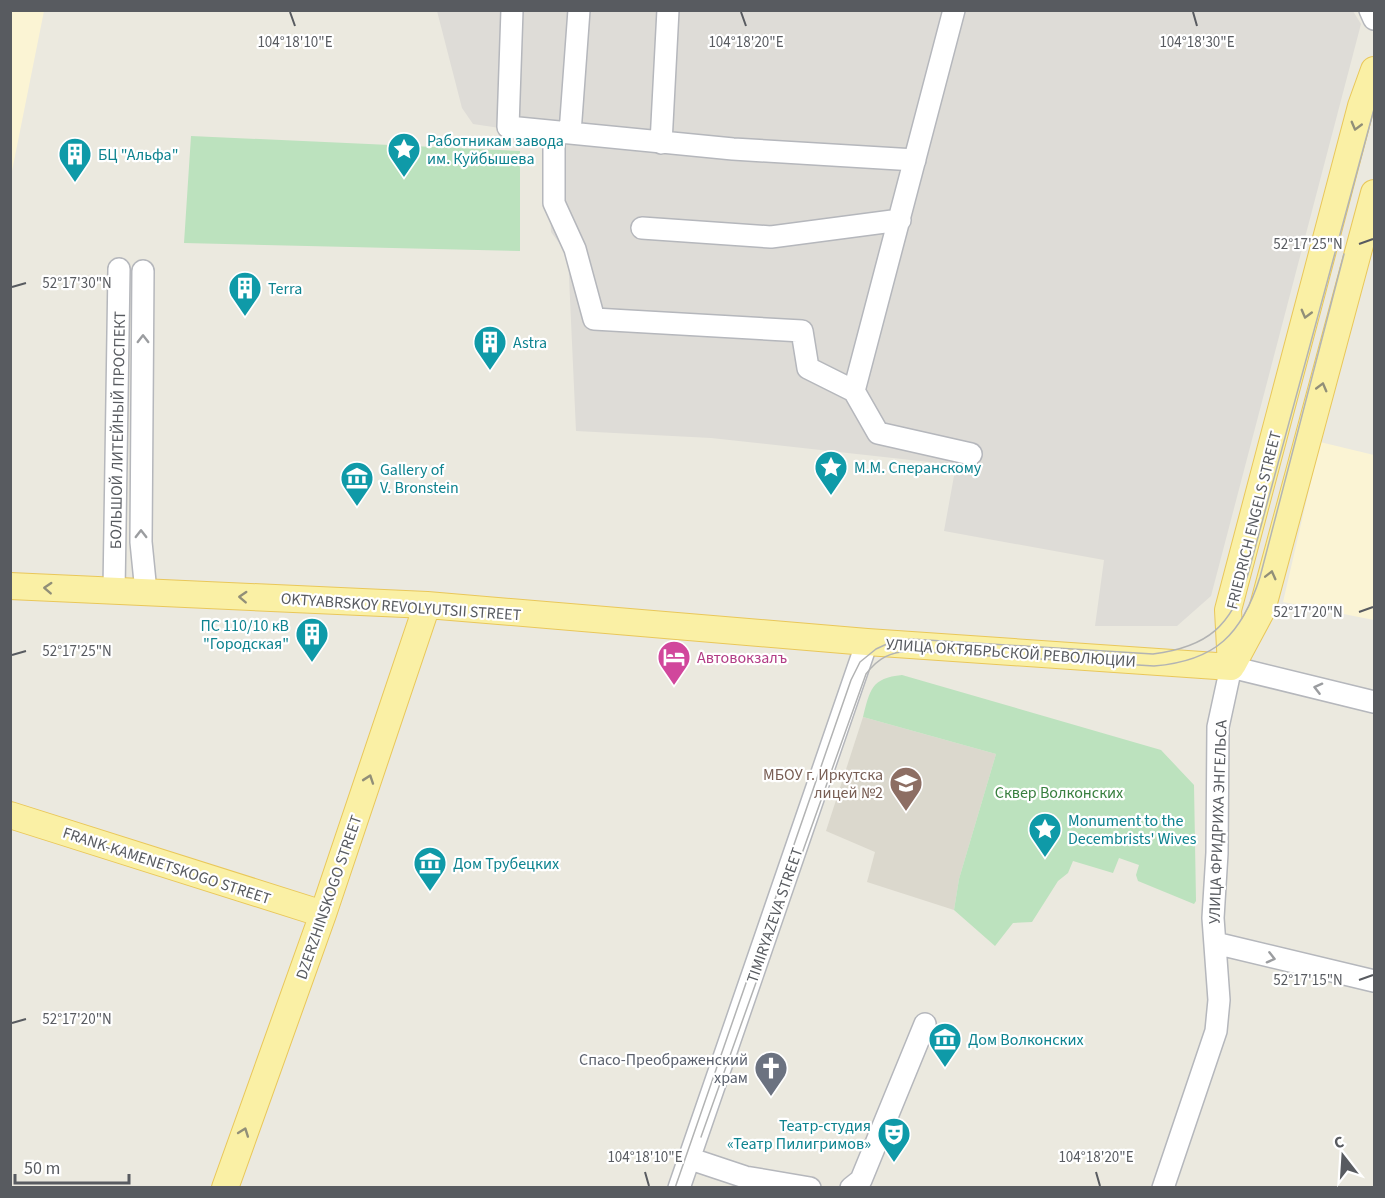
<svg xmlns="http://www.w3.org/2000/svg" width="1385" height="1198" font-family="'Source Sans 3',sans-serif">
<rect width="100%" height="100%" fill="#ebe9df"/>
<path fill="#fbf4d4" d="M11,10L44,11L11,176L10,11Z
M1320,442L1374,455V620L1283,602Z"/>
<path fill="#dedcd7" d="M437,11H1353L1361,24L1211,596L1177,626H1095L1104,560L944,531L956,465L711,438L576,431L568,255L551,232L548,135L473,124L462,108Z"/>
<path fill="#dbd8cd" d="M863,717L996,754L959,879L954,910L867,882L875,852L826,831Z"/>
<path fill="#bce2be" d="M191,136L520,151V251L184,243Z
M902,675L1161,750L1194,785L1196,901L1194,904L1138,881L1136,875L1139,865L1119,858L1113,873L1073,861L1068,873L1058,881L1032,922L1013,923L995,946L954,910L959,879L996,754L863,717C870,690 871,678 902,675Z"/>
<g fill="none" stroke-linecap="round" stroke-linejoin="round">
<defs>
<path id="minor" d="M512,10L508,127L733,149L915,160
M954,10L854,391L878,433L971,454
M1370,10L1374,19
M570,133L579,10
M554,135V203L575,249L594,319L802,331L808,368L854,391
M661,143L668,10
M642,228L771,237L900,220
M143,271L141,542L146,592
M114,591L119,269
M1215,943L1374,981
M688,1158L745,1177L810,1188
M679,1188L867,642
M851,1188L861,1180L925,1024
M1163,1188L1216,1031L1219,1000L1213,918L1217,853L1218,727L1231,667L1374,702"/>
<path id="major" d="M10,586L427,605L867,642L1231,667
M1233,664L1262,610L1374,193
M1231,667L1228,610L1361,106L1374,70
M10,815L323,914
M225,1188L323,914L427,605"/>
</defs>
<use href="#minor" stroke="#b5b7bc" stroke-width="24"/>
<use href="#major" stroke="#e9c75a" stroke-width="28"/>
<use href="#minor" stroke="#fff" stroke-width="21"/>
<use href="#major" stroke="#faf0a5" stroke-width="26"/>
<path stroke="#b2b3b3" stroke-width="1.5" d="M701,1137L866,674C878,658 890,652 910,651L1154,666C1216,661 1242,634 1260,577L1344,254
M675,1188L851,680L860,662L876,649L889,643L911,639L1153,654C1208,647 1231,626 1248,574L1374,109"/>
</g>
<defs><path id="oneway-chevron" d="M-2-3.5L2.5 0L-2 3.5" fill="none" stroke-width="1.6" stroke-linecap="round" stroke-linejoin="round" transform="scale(1.5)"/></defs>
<g stroke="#918f78">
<use href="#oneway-chevron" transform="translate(1356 126) rotate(105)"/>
<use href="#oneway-chevron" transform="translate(1306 314) rotate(105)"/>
<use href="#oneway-chevron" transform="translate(1322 387) rotate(-75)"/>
<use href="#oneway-chevron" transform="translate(1271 575) rotate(-76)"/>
<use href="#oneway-chevron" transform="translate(48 588) rotate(-177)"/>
<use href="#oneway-chevron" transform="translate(243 597) rotate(-177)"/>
<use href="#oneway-chevron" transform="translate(369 779) rotate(-71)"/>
<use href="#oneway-chevron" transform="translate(244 1132) rotate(-70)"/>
</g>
<g stroke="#9b9da0">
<use href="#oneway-chevron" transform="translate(143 339) rotate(-90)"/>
<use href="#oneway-chevron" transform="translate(141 534) rotate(-90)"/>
<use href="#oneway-chevron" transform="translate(1318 688) rotate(-166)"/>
<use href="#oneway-chevron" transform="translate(1271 958) rotate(14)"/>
</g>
<path fill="none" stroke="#585b60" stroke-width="2" d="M290,12L295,26M741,12L746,26M1193,12L1197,26M1359,244L1373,239M12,287L26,283M1359,612L1373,607M12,655L26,651M1359,980L1373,975M12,1023L26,1019M645,1172L649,1186M1096,1172L1100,1186"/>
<defs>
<symbol id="sight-pin" viewBox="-11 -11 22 30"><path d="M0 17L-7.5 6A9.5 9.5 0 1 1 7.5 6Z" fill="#0f9aa8" stroke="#fff"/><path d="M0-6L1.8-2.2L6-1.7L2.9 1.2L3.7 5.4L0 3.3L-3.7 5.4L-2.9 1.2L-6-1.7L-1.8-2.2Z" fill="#fff"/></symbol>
<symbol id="building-pin" viewBox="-11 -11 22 30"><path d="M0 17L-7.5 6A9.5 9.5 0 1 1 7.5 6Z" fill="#0f9aa8" stroke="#fff"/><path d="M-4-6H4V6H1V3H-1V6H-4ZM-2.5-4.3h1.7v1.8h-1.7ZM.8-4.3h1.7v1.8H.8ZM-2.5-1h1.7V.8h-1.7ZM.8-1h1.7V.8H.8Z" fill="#fff"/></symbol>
<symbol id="museum-pin" viewBox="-11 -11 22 30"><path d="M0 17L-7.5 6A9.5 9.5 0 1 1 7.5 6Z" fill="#0f9aa8" stroke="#fff"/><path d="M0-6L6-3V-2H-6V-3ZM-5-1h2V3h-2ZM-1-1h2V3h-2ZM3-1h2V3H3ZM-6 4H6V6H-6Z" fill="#fff"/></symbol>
<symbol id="hotel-pin" viewBox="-11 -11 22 30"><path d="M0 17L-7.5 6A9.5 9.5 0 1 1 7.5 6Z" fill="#d1479c" stroke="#fff"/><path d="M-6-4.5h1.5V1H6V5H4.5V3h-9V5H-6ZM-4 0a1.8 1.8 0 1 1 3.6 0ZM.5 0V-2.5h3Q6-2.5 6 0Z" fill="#fff"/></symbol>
<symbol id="school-pin" viewBox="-11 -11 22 30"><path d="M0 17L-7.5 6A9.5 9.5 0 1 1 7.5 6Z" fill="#8d6e63" stroke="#fff"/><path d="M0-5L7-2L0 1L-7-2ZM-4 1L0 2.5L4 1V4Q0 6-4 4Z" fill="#fff"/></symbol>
<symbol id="church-pin" viewBox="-11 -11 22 30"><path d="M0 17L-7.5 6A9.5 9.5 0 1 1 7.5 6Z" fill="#6b7280" stroke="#fff"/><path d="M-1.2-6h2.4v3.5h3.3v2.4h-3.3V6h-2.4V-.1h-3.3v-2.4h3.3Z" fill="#fff"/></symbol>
<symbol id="theatre-pin" viewBox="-11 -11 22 30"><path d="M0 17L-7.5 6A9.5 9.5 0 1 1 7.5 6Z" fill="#0f9aa8" stroke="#fff"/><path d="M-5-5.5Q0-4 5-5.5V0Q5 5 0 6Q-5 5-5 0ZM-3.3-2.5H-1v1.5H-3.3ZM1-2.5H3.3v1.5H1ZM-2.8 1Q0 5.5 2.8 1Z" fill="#fff"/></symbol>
</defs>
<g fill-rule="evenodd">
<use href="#sight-pin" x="385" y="130" width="38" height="52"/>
<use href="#building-pin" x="56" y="135" width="38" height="52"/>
<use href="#building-pin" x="226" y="269" width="38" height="52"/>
<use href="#building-pin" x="471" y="323" width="38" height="52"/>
<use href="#sight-pin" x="812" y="448" width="38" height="52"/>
<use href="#museum-pin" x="338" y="459" width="38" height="52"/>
<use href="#building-pin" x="293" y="615" width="38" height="52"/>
<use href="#hotel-pin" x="655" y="638" width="38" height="52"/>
<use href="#school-pin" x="887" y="764" width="38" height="52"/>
<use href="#sight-pin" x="1026" y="810" width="38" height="52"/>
<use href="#museum-pin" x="411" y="844" width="38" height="52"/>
<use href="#museum-pin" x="926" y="1020" width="38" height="52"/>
<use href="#church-pin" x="752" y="1049" width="38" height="52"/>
<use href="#theatre-pin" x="875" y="1115" width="38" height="52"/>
</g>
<g text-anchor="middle" stroke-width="4.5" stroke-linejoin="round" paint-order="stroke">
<g font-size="16" fill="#0d838f" stroke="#fff" text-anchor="start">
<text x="427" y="146">Работникам завода<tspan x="427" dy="18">им. Куйбышева</tspan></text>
<text x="98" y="160">БЦ "Альфа"</text>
<text x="268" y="294">Terra</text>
<text x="513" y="348">Astra</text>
<text x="854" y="473">М.М. Сперанскому</text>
<text x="380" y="475">Gallery of<tspan x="380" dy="18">V. Bronstein</tspan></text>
<text x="289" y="631" text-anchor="end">ПС 110/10 кВ<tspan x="289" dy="18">"Городская"</tspan></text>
<text x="1068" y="826">Monument to the<tspan x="1068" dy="18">Decembrists' Wives</tspan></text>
<text x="453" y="869">Дом Трубецких</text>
<text x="968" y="1045">Дом Волконских</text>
<text x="871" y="1131" text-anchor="end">Театр-студия<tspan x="871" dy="18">«Театр Пилигримов»</tspan></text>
</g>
<g font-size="16" fill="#585b60" stroke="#fff">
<text transform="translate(117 430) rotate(-89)" y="6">БОЛЬШОЙ ЛИТЕЙНЫЙ ПРОСПЕКТ</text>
<text transform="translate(1253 520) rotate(-76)" y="6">FRIEDRICH ENGELS STREET</text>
<text transform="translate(401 606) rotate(4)" y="6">OKTYABRSKOY REVOLYUTSII STREET</text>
<text transform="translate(1011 652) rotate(4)" y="6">УЛИЦА ОКТЯБРЬСКОЙ РЕВОЛЮЦИИ</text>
<text transform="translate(1217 822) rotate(-88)" y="6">УЛИЦА ФРИДРИХА ЭНГЕЛЬСА</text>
<text transform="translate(167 865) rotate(18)" y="6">FRANK-KAMENETSKOGO STREET</text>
<text transform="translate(328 897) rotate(-71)" y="6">DZERZHINSKOGO STREET</text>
<text transform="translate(774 915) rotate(-71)" y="6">TIMIRYAZEVA STREET</text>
</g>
<g font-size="16" fill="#b23c85" stroke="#fff" text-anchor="start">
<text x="697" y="663">Автовокзалъ</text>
</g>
<g font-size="16" fill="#785e54" stroke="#fff" text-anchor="end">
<text x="883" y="780">МБОУ г. Иркутска<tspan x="883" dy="18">лицей №2</tspan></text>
</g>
<g font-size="16" fill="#387f3e" stroke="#fff">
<text x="1059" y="798">Сквер Волконских</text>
</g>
<g font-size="16" fill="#5b616d" stroke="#fff" text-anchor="end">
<text x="748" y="1065">Спасо-Преображенский<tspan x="748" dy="18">храм</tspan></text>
</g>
</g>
<g font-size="15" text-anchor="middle" fill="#585b60" stroke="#fff" stroke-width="4.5" stroke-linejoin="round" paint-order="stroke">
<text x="295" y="47">104°18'10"E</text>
<text x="746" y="47">104°18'20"E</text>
<text x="1197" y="47">104°18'30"E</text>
<text x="1308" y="249">52°17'25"N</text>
<text x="77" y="288">52°17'30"N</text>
<text x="1308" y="617">52°17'20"N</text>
<text x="77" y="656">52°17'25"N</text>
<text x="1308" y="985">52°17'15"N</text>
<text x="77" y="1024">52°17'20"N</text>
<text x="645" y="1162">104°18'10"E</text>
<text x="1096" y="1162">104°18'20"E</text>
</g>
<rect width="1385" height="1198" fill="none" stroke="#585b60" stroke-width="24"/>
<g transform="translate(1343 1156) rotate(343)" stroke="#ffffff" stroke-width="4.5" paint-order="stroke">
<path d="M0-4.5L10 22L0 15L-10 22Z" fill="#585b60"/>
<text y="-9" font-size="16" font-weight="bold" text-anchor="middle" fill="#585b60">С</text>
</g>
<path d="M15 1174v9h114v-9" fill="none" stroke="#585b60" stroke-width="3"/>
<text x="24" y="1174" font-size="18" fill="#585b60" stroke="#ffffff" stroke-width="4.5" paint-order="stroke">50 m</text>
</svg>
